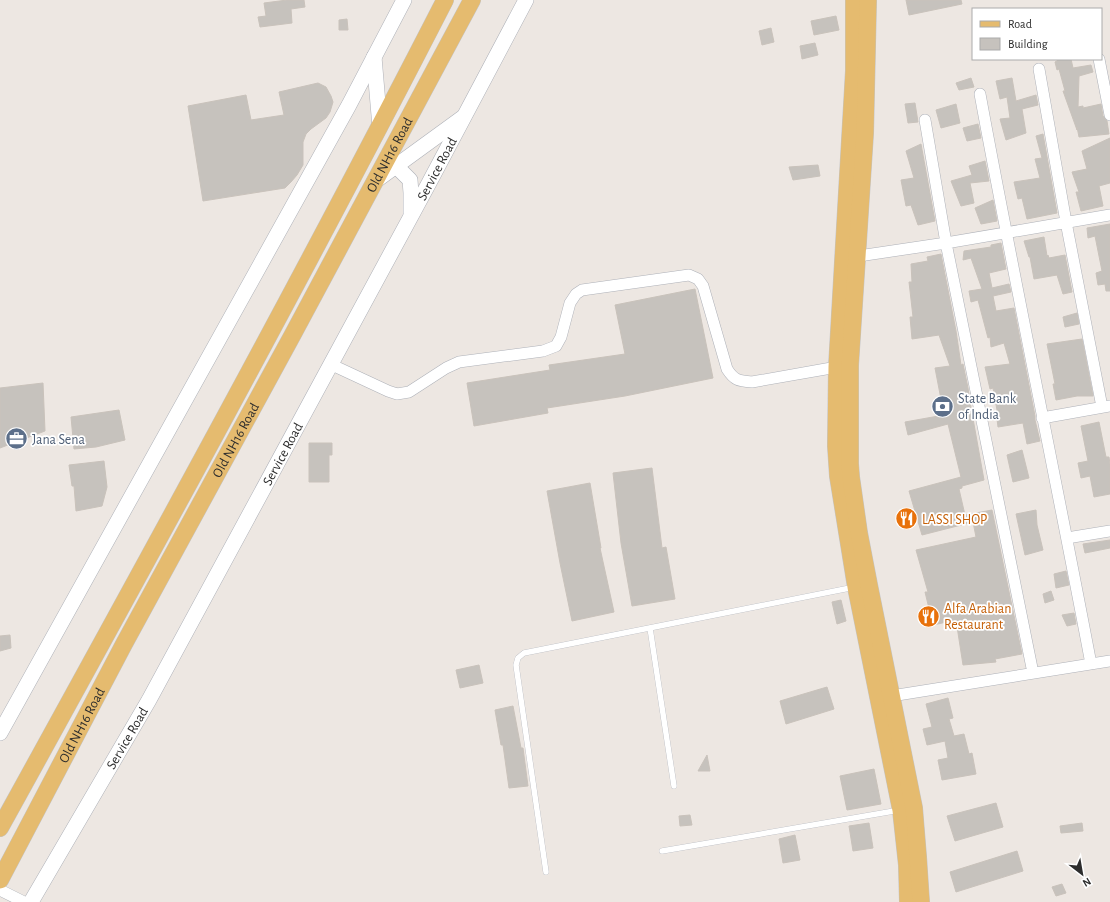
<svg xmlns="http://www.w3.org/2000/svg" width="1110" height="902" font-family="'Alegreya Sans',sans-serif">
<rect width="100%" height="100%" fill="#ede7e2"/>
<path fill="#c6c2bd" stroke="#c9c2bb" d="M287,0H304L305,7L291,9L292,23L260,27L258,17L266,16L264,3Z
M906,0H961L962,4L909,15Z
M836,16L839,30L814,35L811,21Z
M347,19L348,30H339V20Z
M771,28L774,42L762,45L759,31Z
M815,43L818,55L802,59L800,46Z
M1060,59H1071L1073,68L1091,65L1093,72L1079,76L1078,107L1083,106V108L1101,104L1103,116L1107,121L1109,134L1079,137L1077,127V130L1063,91H1065L1059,69L1057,70L1055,62Z
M971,78L974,87L959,90L956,83Z
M1012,78L1016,101L1036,95L1038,105L1022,109L1026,133L1006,140L1000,119L1010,118L1007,97L1000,99L996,81Z
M318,83L326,87L331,96L333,102L330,112L326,118L311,129L306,134L303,142V165L297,175L291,182L285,188L203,201L188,106L246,95L251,120L284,115L279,92Z
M915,103L918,122L908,123L905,104Z
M956,104L960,123L941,128L936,110Z
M978,124L981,138L967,141L963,128Z
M1043,134L1057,213L1027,219L1022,198L1018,199L1014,182L1040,178L1035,159L1042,158L1036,136Z
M1110,138V183L1099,186L1103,206L1081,211L1076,192H1079L1072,172L1087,169L1082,151Z
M921,144L935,221L918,225L911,205L906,206L901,180L914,178L906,151Z
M985,161L989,181L970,183L974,203L961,206L951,181L972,175L969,166Z
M818,165L820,176L793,180L789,167Z
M993,200L997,221L981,224L975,208Z
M1110,224V291H1106L1105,284L1098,285L1096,273L1102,271L1095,236L1088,238L1087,228Z
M1044,237L1047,256L1048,255L1049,258L1065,255L1072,292L1063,294L1057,275L1034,279L1030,257H1029L1024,241Z
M1001,243L1006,269L989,273L992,288L1009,284L1011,292L993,296L996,311L1014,308L1035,416V420L1040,441L1027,444L1023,423L998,427L996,411L997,410L993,388L990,389L985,367L1010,364L1004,343L991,347L990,337L988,338L978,300L971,302L969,291L982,289L971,258L963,260L964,251L991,247V245Z
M941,254L956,331L961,365L963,364L968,388L970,402L984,480L962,486V488L959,489L965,515L992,510L1022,654L995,659L996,662L963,665L956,620L933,625L925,592H928L916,550L976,537L973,522L922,535L909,491L961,477L948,424L908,435L905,422L944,415L935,368L950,366L939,335L912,339L910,317H913L909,282H912L911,264L928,261L927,257Z
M695,289L713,378L625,396L547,408L548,413L474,426L467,383L550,370L549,365L625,354L615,305Z
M1077,313L1079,324L1065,327L1063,317Z
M1082,339L1093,396H1077L1056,400L1053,384H1055L1047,344Z
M43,383L45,431L0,448V388Z
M119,410L125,440L96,447L74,449L71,417Z
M1099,422L1106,457H1109L1110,464V494L1094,497L1090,476L1081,478L1078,463L1088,461L1081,426Z
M309,443H332V455H329V482H309Z
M1022,450L1029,478L1013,482L1007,455Z
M104,461L107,487L102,506L76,511L74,486H72L69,465Z
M652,468L662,548L666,547L675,599L632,606L621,543L613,473Z
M590,483L601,548H600L614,612L572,621L560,563L547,491Z
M1036,510L1037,525L1043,550L1025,555L1016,514Z
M1110,540V548L1085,553L1083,544Z
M1066,571L1069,585L1056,588L1054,574Z
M1051,591L1054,600L1045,603L1043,594Z
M841,600L846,621L837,624L832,602Z
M1074,613L1076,624L1067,626L1062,615Z
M10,635L11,648L0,651V636Z
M479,665L483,683L460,688L456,670Z
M827,687L834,709L786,724L780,701Z
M948,698L953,718L949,719L954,736L964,734L969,754L972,753L976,774L942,780L938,760L948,758L945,741L927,745L923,729L932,727L926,704Z
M513,706L521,748H523L528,786L509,788L503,745H501L495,710Z
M707,755L710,771H698Z
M874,769L881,804L847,810L840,776Z
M996,803L1003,827L955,841L947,816Z
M690,815L692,825L680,826L679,816Z
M869,823L873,848L853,851L849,826Z
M1082,823L1083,831L1061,833L1060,826Z
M795,835L800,860L783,863L779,839Z
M1017,851L1023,871L956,892L950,872Z
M1062,884L1066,893L1056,896L1052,887Z"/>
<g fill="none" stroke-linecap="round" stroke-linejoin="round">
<defs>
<path id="lane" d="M650,628L674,786
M662,851L900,810
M546,872L516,665L518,658L524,653L855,587"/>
<path id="street" d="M1099,59L1110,115
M1039,69L1066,222L1102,407
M980,94C1015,284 1055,474 1091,664
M925,120L946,243L1033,673
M852,257L946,243L1110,215
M330,364L388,391L397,394L409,392L446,368L459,362L543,351L556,346L561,337L570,303L576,294L582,290L689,275L698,279L703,286L727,369C734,380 738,381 752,382L837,367
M1042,418L1110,406
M1067,538L1110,531
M885,697L1110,661
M0,890L24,902"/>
<g id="secondary">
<path d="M374,57L380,127"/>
<path d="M396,166L410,180L411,193V213"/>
<path d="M374,182L462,118"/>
<path d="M0,733L349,105L404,0"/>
<path id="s1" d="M31,902L149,700L429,183L526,0"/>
</g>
<g id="primary">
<path d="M854,0V71L837,367L836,446L838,476L856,587L901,810L907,865L908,902"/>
<path d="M868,0L865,133L850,365V464L851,477L859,533L869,585L914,808L918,857L921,902"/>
<path d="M0,828C151,554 302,279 445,0"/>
<path id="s2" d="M0,880L124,644L292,336L472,0"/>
</g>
</defs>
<use href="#lane" stroke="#aeb1b8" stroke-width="6"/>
<use href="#street" stroke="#aeb1b8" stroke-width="12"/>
<use href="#secondary" stroke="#aeb1b8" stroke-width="16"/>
<use href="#primary" stroke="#c4c4c4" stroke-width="18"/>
<use href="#lane" stroke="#fff" stroke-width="5.5"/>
<use href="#street" stroke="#fff" stroke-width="11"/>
<use href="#secondary" stroke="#fff" stroke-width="15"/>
<use href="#primary" stroke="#e5bb6f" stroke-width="17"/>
</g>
<defs>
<symbol id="bank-disc" viewBox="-11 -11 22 22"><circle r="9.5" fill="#5c6f8a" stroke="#fff"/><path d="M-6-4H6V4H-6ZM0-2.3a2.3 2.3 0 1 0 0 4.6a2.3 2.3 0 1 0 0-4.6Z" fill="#fff"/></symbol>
<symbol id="office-disc" viewBox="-11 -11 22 22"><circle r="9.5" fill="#5c6f8a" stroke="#fff"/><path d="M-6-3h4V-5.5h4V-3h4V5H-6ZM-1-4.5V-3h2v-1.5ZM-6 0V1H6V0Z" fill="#fff"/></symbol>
<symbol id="restaurant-disc" viewBox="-11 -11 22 22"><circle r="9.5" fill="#e8710a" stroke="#fff"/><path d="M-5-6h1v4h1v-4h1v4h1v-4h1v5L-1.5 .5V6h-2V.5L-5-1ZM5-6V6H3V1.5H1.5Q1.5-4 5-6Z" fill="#fff"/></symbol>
</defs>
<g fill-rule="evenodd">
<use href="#bank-disc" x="930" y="394" width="25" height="25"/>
<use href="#office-disc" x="4" y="426" width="25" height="25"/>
<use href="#restaurant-disc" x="894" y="506" width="25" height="25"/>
<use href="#restaurant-disc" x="916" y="604" width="25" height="25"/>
</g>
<g text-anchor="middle" stroke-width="3.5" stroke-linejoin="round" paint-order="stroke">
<g font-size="14" fill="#2d2d2d" stroke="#fff">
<text dy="5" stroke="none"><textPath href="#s2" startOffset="823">Old NH16 Road</textPath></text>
<text dy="5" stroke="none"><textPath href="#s1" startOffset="838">Service Road</textPath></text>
<text dy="5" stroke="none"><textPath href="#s2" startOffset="499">Old NH16 Road</textPath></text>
<text dy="5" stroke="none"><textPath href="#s1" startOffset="514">Service Road</textPath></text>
<text dy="5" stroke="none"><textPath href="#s2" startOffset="175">Old NH16 Road</textPath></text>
<text dy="5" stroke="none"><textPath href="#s1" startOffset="190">Service Road</textPath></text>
</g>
<g font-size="14" fill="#4e5e75" stroke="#fff" text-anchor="start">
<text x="958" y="403">State Bank<tspan x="958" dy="16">of India</tspan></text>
<text x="32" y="444">Jana Sena</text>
</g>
<g font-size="14" fill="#c56008" stroke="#fff" text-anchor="start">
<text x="922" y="524">LASSI SHOP</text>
<text x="944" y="613">Alfa Arabian<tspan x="944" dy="16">Restaurant</tspan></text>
</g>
</g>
<rect x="972" y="8" width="130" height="52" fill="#ffffff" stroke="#ababab"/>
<rect x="980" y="21" width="20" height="6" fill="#e5bb6f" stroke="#ababab"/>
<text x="1008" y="28" font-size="12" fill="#2d2d2d">Road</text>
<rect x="980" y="38" width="20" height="12" fill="#c6c2bd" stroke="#ababab"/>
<text x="1008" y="48" font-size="12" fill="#2d2d2d">Building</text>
<g transform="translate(1082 874) rotate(149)" stroke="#ffffff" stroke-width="3" paint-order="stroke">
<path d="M0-3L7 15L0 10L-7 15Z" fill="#2d2d2d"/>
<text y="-6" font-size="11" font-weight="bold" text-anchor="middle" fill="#2d2d2d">N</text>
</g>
</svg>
